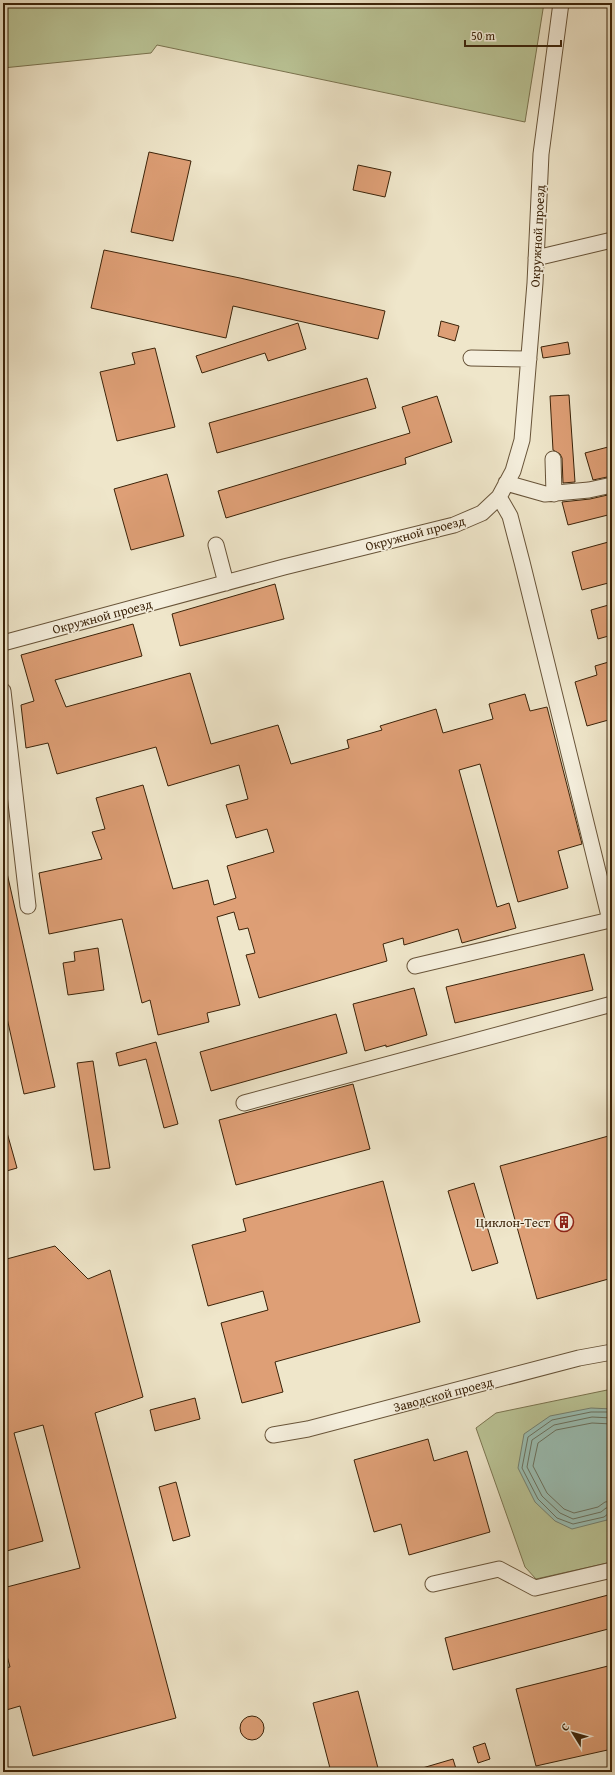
<svg xmlns="http://www.w3.org/2000/svg" width="615" height="1775" font-family="'Gentium Book Plus',serif">
<rect width="100%" height="100%" fill="#efe6ca"/>
<filter id="stains"><feTurbulence type="fractalNoise" baseFrequency=".005" numOctaves="4"/><feColorMatrix values="0 0 0 0 .2 0 0 0 0 .09 0 0 0 0 .02 0 0 0 .5 -.17"/></filter>
<radialGradient id="worn" r=".72"><stop offset=".6" stop-color="#630" stop-opacity="0"/><stop offset="1" stop-color="#630" stop-opacity=".3"/></radialGradient>
<path fill="#bac496" stroke="#7a7450" d="M3,3H544L525,122L157,45L151,53L3,68Z
M612,1389V1562L536,1579L525,1567L476,1428L496,1413Z"/>
<path fill="#9ac0b6" stroke="#748171" d="M591,1408L612,1409V1514L607,1520L572,1529L555,1521L535,1502L518,1468L524,1434L550,1416Z"/>
<g fill="none" stroke-linecap="round" stroke-linejoin="round">
<path stroke="#6a7260" stroke-width="1" d="M612,1412H591L552,1420L528,1437L522,1468L538,1499L557,1518L573,1524L604,1517L609,1513L612,1512
M612,1418L592,1417L554,1425L532,1440L527,1467L542,1496L560,1513L573,1519L601,1512L606,1508L612,1507
M612,1424L592,1423L556,1430L538,1443L533,1466L547,1493L564,1509L574,1513L598,1507L605,1502L612,1501"/>
</g>
<path fill="#de9f76" stroke="#3b2309" d="M149,152L191,161L173,241L131,232Z
M358,165L391,172L385,197L353,190Z
M104,250L240,278L385,311L378,339L233,306L226,338L91,308Z
M441,321L459,326L455,341L438,336Z
M298,323L306,349L268,361L265,353L202,373L196,356Z
M568,342L570,354L543,358L541,347Z
M155,348L175,427L117,441L100,372L135,364L132,353Z
M367,378L376,408L217,453L209,423Z
M569,395L575,482L563,483L562,458L560,454L553,450L550,396Z
M437,396L452,442L405,458L406,464L226,518L218,491L410,433L402,407Z
M612,446V476L593,480L585,453Z
M167,474L184,536L131,550L114,489Z
M612,494V514L568,525L562,502L590,499Z
M612,541V582L582,590L572,552Z
M275,584L284,619L180,646L172,614Z
M612,604V635L598,639L591,610Z
M133,624L142,656L55,680L66,707L190,673L211,744L278,725L291,764L349,748L347,740L382,730L380,726L436,709L443,733L493,719L489,704L525,694L530,711L547,707L582,844L558,851L568,888L518,902L480,764L459,770L497,907L509,903L516,928L462,943L458,929L404,945L403,938L383,944L387,961L259,998L246,955L255,953L248,928L239,930L234,912L217,917L240,1005L207,1013L209,1022L158,1035L150,1000L142,1003L122,919L49,934L39,873L102,859L92,832L105,829L96,798L143,785L173,889L208,880L214,905L236,898L227,866L274,852L267,829L236,838L226,805L248,799L239,765L168,786L156,747L57,774L48,743L26,748L21,705L34,701L21,655Z
M612,661V719L587,726L575,682L597,675L595,666Z
M7,873L55,1087L24,1094L3,1000V874Z
M98,948L104,990L68,995L63,963L75,961L74,952Z
M584,954L593,990L455,1023L446,987Z
M414,988L427,1035L386,1047V1045L365,1051L353,1004Z
M336,1014L347,1053L211,1091L200,1052Z
M156,1042L178,1124L164,1128L146,1059L119,1066L116,1053Z
M93,1061L110,1168L94,1170L77,1063Z
M353,1084L370,1149L236,1185L219,1120Z
M3,1129H6L17,1168L3,1172Z
M612,1135V1278L537,1299L500,1166Z
M383,1181L420,1322L275,1362L283,1392L242,1403L221,1323L268,1310L263,1291L208,1306L192,1245L246,1231L243,1219Z
M474,1183L498,1263L472,1271L448,1191Z
M55,1246L88,1279L110,1270L143,1397L95,1413L176,1718L33,1756L20,1706L3,1711V1668L10,1667L3,1641V1588L80,1568L43,1425L14,1433L43,1541L3,1552V1260Z
M195,1398L200,1419L155,1431L150,1410Z
M428,1439L434,1461L467,1451L490,1532L409,1555L401,1524L374,1532L354,1460Z
M176,1482L190,1536L173,1541L159,1487Z
M612,1594V1628L453,1670L445,1638Z
M612,1665V1749L536,1766L516,1689Z
M358,1691L379,1772H331L313,1703Z
M240 1728a12 12 0 1 1 24 0a12 12 0 1 1-24 0Z
M485,1743L490,1759L478,1763L473,1747Z
M453,1759L457,1772H419V1769Z"/>
<g fill="none" stroke-linecap="round" stroke-linejoin="round">
<defs>
<path id="minor" d="M536,258L612,240
M471,358L529,359
M553,459L554,494
M506,483L545,494L589,490L612,485
M216,545L226,583
M3,643L284,567L454,525L482,513L499,497L513,471L522,440L535,283L541,154L561,3
M3,691L28,906
M415,966L610,920L522,562L510,516L499,497
M244,1103L612,1004
M273,1435L308,1429L579,1358L612,1352
M433,1584L499,1569L535,1588L612,1570"/>
</defs>
<use href="#minor" stroke="#685439" stroke-width="17"/>
<use href="#minor" stroke="#f5efdd" stroke-width="15"/>
</g>
<defs>
<symbol id="building-ring" viewBox="-11 -11 22 22"><circle r="9.5" fill="#f5efdd" stroke="#8f2418" stroke-width="1.5"/><path d="M-4-6H4V6H1V3H-1V6H-4ZM-2.5-4.3h1.7v1.8h-1.7ZM.8-4.3h1.7v1.8H.8ZM-2.5-1h1.7V.8h-1.7ZM.8-1h1.7V.8H.8Z" fill="#8f2418"/></symbol>
</defs>
<g fill-rule="evenodd">
<use href="#building-ring" x="553" y="1211" width="22" height="22"/>
</g>
<g text-anchor="middle" stroke-width="3" stroke-linejoin="round" paint-order="stroke">
<g font-size="13" fill="#3b2309" stroke="#f5efdd">
<text transform="translate(537 236) rotate(-87)" y="5">Окружной проезд</text>
<text transform="translate(415 533) rotate(-15)" y="5">Окружной проезд</text>
<text transform="translate(102 616) rotate(-15)" y="5">Окружной проезд</text>
<text transform="translate(443 1394) rotate(-15)" y="5">Заводской проезд</text>
</g>
<g font-size="13" fill="#3b2309" stroke="#f5efdd" text-anchor="end">
<text x="550" y="1227">Циклон-Тест</text>
</g>
</g>
<rect width="615" height="1775" fill="none" stroke="#efe6ca" stroke-width="16"/>
<rect x="4" y="4" width="607" height="1767" fill="none" stroke="#3b2309" stroke-width="2"/>
<rect x="8" y="8" width="599" height="1759" fill="none" stroke="#3b2309"/>
<g transform="translate(573 1733) rotate(307)" stroke="#f5efdd" stroke-width="3" paint-order="stroke">
<path d="M0-3L7 15L0 10L-7 15Z" fill="#3b2309"/>
<text y="-6" font-size="11" font-weight="bold" text-anchor="middle" fill="#3b2309">С</text>
</g>
<path d="M465 40v6h96v-6" fill="none" stroke="#3b2309" stroke-width="2"/>
<text x="471" y="40" font-size="12" fill="#3b2309" stroke="#f5efdd" stroke-width="3" paint-order="stroke">50 m</text>
<rect width="100%" height="100%" filter="url(#stains)"/>
<rect width="100%" height="100%" fill="url(#worn)"/>
</svg>
